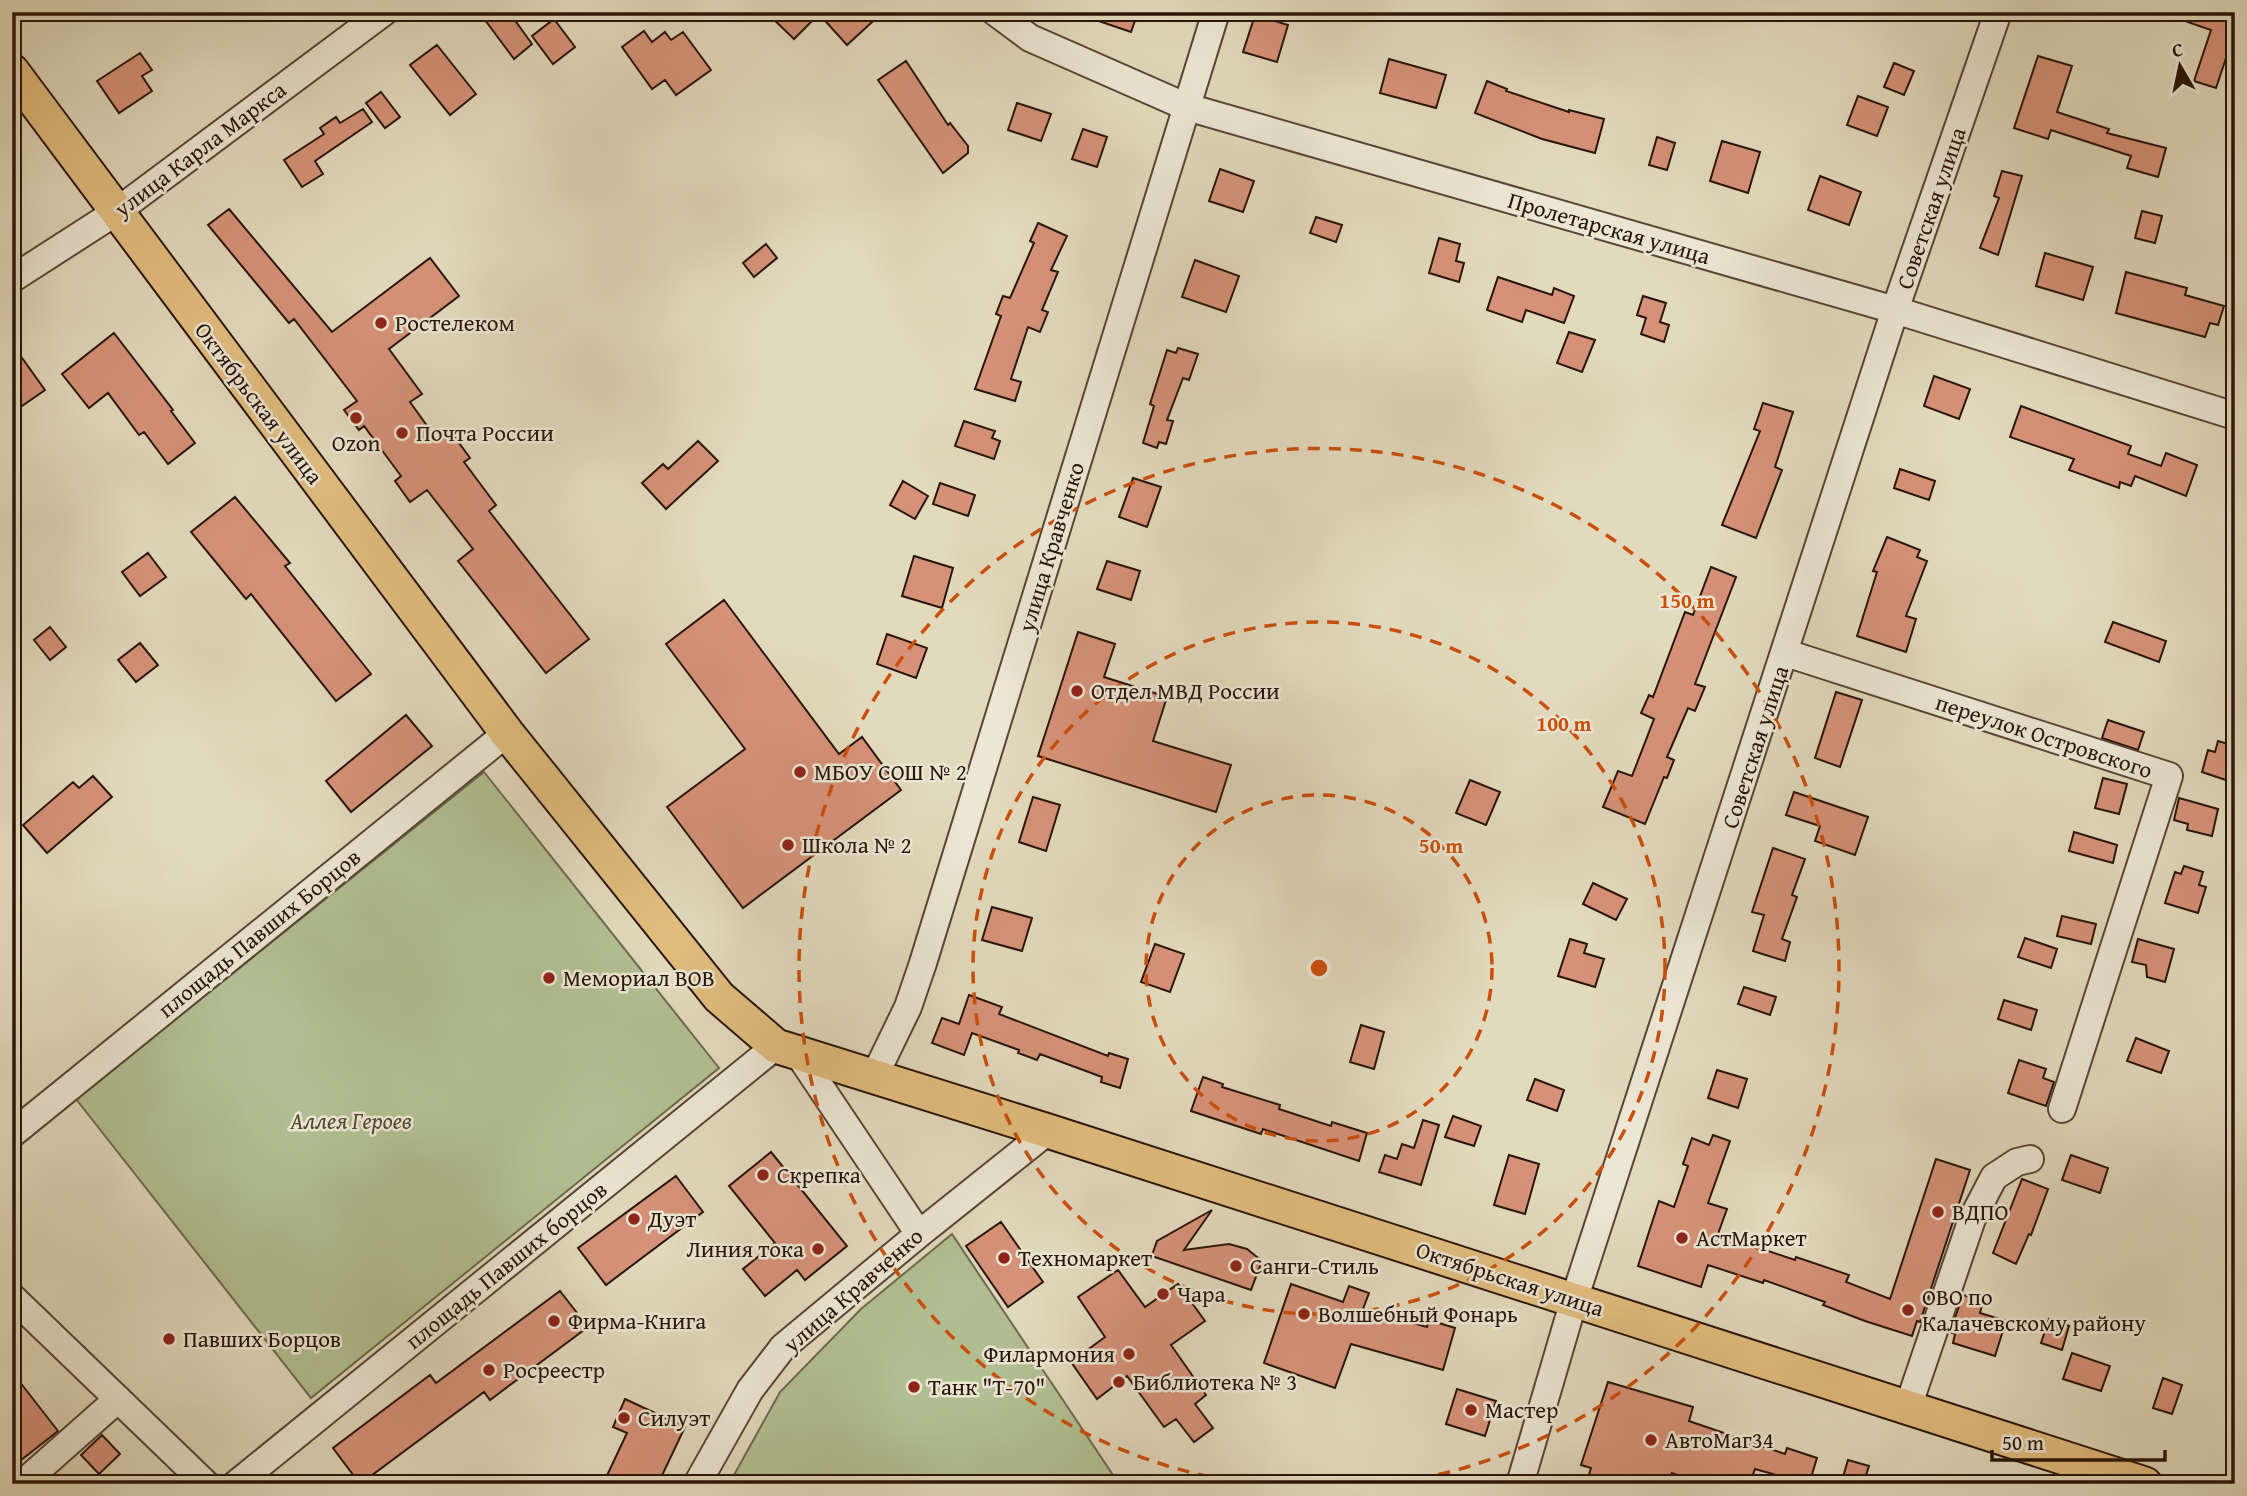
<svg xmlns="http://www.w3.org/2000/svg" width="2247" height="1496" font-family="'Gentium Book Plus',serif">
<rect width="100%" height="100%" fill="#e2dabd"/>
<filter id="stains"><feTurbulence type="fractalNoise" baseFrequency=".00286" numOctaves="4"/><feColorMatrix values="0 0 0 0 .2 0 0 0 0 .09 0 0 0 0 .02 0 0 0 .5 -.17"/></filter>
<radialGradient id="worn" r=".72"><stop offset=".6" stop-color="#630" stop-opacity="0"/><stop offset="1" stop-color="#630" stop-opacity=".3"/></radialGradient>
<path fill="#b1c093" stroke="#6c6a4d" stroke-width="2" d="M484,772L719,1068L311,1398L76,1099Z
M952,1234L1119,1484H729L780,1392L861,1309Z"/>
<path fill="#d69278" stroke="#281507" stroke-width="2" d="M479,12H509L532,44L514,59Z
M766,12H883L847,45L819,14L794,39Z
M1081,12H1138L1131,32L1081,15Z
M2168,12H2235V31L2216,88L2194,81L2211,30L2168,15Z
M1255,15L1288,25L1277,62L1243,52Z
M554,19L575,47L553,64L532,36Z
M644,31L652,42L665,32L671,40L683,32L711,70L676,95L665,80L652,89L622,47Z
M437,45L476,94L450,115L410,65Z
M140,53L152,70L142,76L152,91L119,113L97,81Z
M2038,56L2072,66L2057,112L2109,129L2107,133L2166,148L2158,177L2127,168L2131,156L2051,130L2048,139L2014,128Z
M1389,59L1446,75L1436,108L1380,93Z
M906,61L948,125L950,123L968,146V153L943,173L878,80Z
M1894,63L1914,71L1904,95L1884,87Z
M1487,81L1507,89L1506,91L1569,112V110L1604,119L1595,153L1542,139L1475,113Z
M381,92L400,117L385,128L366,103Z
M1858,96L1888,107L1877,136L1847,125Z
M1017,103L1051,114L1041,141L1008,130Z
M363,109L372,122L315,161L323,174L302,187L284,160L324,134L320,128L336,117L340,123Z
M1083,129L1107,137L1097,167L1072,159Z
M1657,137L1675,143L1667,170L1649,165Z
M1722,141L1760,152L1748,193L1710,181Z
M1220,169L1254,181L1243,212L1209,201Z
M2002,171L2022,176L1998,255L1980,248L1999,198L1994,196Z
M1820,176L1861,192L1849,225L1808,210Z
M229,209L332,332L430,258L459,296L389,349L422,394L410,402L438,441L451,432L470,458L464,462L496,505L489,511L589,639L546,673L458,561L473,549L427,490L410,502L395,481L401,476L364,426L359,430L344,410L357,401L294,319L289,323L208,225Z
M2142,211L2162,216L2155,243L2135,238Z
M1316,217L1342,225L1336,242L1310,233Z
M1038,223L1067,236L1051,270L1058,272L1042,310L1048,312L1040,332L1028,327L1011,379L1021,382L1015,401L975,389L1001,316L996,314L1003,296L1010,298L1034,243L1030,241Z
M1439,238L1460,244L1456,261L1464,263L1459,282L1429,273Z
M766,244L777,258L754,277L743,263Z
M2045,253L2093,267L2083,300L2036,286Z
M1195,260L1239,276L1226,312L1182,297Z
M2126,272L2187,288L2185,295L2224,306L2218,325L2210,323L2205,337L2116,313Z
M1498,277L1552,295L1554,288L1574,296L1564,323L1526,310L1522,322L1487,310Z
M1643,296L1666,303L1660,322L1669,325L1664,342L1641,334L1646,318L1637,315Z
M1569,332L1595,340L1582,372L1557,363Z
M114,333L173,410L171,411L195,443L168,464L144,432L139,435L108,393L89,408L62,374Z
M12,344L45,390L19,408L12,398Z
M1178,348L1198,354L1189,380L1183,378L1167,420L1173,421L1166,444L1159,442L1157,448L1143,443L1154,406L1150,404L1167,350L1176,353Z
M1934,376L1970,389L1959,419L1924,406Z
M1763,403L1793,412L1775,467L1782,470L1756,538L1722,525L1760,431L1754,429Z
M2021,406L2131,446L2128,454L2161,466L2166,453L2197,465L2186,496L2135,476L2131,486L2120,482L2119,488L2069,470L2074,459L2010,437Z
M964,421L995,431L992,438L1000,441L994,459L955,446Z
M698,441L718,461L666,509L642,483L663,464L668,469Z
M1900,469L1935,481L1929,500L1894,488Z
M1133,478L1161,487L1147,527L1119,517Z
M903,481L928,496L915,519L890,505Z
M940,483L975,495L968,516L933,504Z
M235,497L290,563L285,566L371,674L336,701L251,594L246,599L191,532Z
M1887,537L1920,550L1917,557L1927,561L1906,616L1916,619L1906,652L1857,636L1877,572L1873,571Z
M148,553L166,577L140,596L122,572Z
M914,556L953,568L942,608L902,596Z
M1107,561L1140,571L1131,600L1097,589Z
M1711,567L1736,577L1695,684L1705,687L1695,711L1688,708L1667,757L1674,760L1667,778L1664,777L1645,824L1603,807L1618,771L1632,776L1654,719L1641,713L1649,695L1653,697L1685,612L1693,615Z
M724,600L839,754L862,737L901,790L743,908L667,807L745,749L666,644Z
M2113,622L2166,641L2159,662L2105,642Z
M50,627L66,647L50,660L34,640Z
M1078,632L1115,644L1104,677L1167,697L1153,741L1231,765L1216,812L1038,756Z
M887,634L927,648L916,678L877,664Z
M140,643L158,665L136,682L118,660Z
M1836,692L1862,700L1840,767L1815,758Z
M406,715L432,746L351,812L326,781Z
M2108,720L2144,732L2138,750L2102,738Z
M2218,741L2235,746V780L2226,778V780L2202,772L2208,750L2215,752Z
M93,776L112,797L47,853L23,825L73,782L79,788Z
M2103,778L2127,784L2119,814L2095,808Z
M1470,780L1500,792L1486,825L1456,813Z
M1794,792L1868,817L1855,855L1815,841L1820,826L1786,815Z
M1033,797L1060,805L1046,851L1019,842Z
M2179,798L2218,809L2212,836L2187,830L2188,824L2174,820Z
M2074,832L2117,845L2113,863L2069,851Z
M1773,848L1805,859L1792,895L1797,897L1782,939L1790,942L1785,961L1753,951L1764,915L1752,912Z
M2184,866L2203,872L2199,885L2206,887L2198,913L2165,903L2175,872L2181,874Z
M1593,883L1627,899L1616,920L1583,904Z
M992,907L1032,918L1022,951L982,940Z
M2062,916L2096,924L2091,944L2057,936Z
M2025,938L2057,949L2051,968L2018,957Z
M1570,939L1587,944L1584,953L1604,959L1595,987L1558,976Z
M2138,939L2174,949L2165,982L2147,977L2146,965L2132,962Z
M1155,944L1184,954L1170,992L1141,982Z
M1744,987L1776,997L1770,1015L1738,1004Z
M969,995L1002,1007L999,1014L1108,1056L1109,1053L1128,1059L1120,1088L1101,1082L1102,1077L1040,1054L1037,1060L1018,1053L1019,1050L972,1033L964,1055L932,1043L942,1018L959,1024Z
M2004,1000L2037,1010L2031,1030L1998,1019Z
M1361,1025L1384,1032L1374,1069L1350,1062Z
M2136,1038L2169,1051L2161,1073L2127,1061Z
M2019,1060L2046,1069L2043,1078L2054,1082L2046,1106L2008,1093Z
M1717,1070L1747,1079L1738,1108L1708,1098Z
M1203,1077L1223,1084L1222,1087L1280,1105L1279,1109L1331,1126L1332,1122L1367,1133L1359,1161L1263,1129L1261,1134L1191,1111Z
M1535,1079L1564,1090L1557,1111L1527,1100Z
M1453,1116L1481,1126L1474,1146L1445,1137Z
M1423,1120L1439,1125L1421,1185L1379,1172L1385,1155L1397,1159L1402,1144L1414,1148Z
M1713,1135L1730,1141L1708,1203L1727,1209L1718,1234L1795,1260L1796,1257L1849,1275L1846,1282L1890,1299L1936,1159L1970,1170L1920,1322L1917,1321L1912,1336L1865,1321L1823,1305L1825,1302L1764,1280L1763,1283L1708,1265L1701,1287L1638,1266L1659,1201L1674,1207L1688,1166L1683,1164L1692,1138L1709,1145Z
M771,1152L847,1246L805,1280L797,1270L765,1296L743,1269L775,1243L729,1186Z
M1509,1155L1539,1164L1525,1214L1494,1205Z
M2071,1155L2108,1168L2100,1193L2062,1180Z
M676,1176L703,1212L606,1285L578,1248Z
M2022,1179L2048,1189L2031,1235L2029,1234L2016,1264L1993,1253Z
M1212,1210L1184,1250L1229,1244L1247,1249L1262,1261L1251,1290L1149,1255H1152L1157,1241Z
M1001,1222L1043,1282L1008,1307L966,1246Z
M1118,1270L1145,1307L1178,1284L1205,1321L1171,1345L1206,1395L1195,1404L1213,1428L1194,1442L1176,1419L1164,1427L1127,1376L1097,1399L1071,1362L1105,1337L1078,1297Z
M1291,1284L1343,1302L1349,1286L1369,1293L1363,1309L1427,1327L1429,1320L1455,1328L1443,1370L1351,1344L1335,1388L1264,1363Z
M560,1291L588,1327L490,1400L484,1392L360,1484L333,1448L430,1375L436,1383Z
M1963,1295L1983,1301L1980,1313L2006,1321L1995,1356L1953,1343L1955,1334L1950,1332Z
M2049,1319L2069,1326L2062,1350L2041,1343Z
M2072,1353L2110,1366L2101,1391L2063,1379Z
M12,1372L58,1431L21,1460L12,1449Z
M2163,1378L2182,1385L2172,1414L2153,1408Z
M1608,1382L1693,1407L1689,1421L1785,1454L1787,1448L1817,1458L1809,1484L1755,1469L1750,1483L1728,1476L1725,1484H1704L1672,1473L1669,1484H1586L1591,1468L1581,1465Z
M1457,1389L1496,1401L1485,1436L1446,1424Z
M625,1399L685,1427L658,1484H603L627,1433L613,1427Z
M102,1435L120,1454L99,1474L81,1455Z
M1848,1460L1869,1466L1863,1484H1841Z"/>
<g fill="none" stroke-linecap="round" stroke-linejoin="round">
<defs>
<path id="minor" d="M995,12L1030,38L1187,107L1895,310L2235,416
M12,279L116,212L384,12
M1786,653L2169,776L2062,1109
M799,1055L919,1234
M874,1077L908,1007L923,963L1216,12
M12,1134L507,733
M12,1297L206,1484
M1908,1407L1972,1219L1994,1177L2017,1162L2030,1159
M27,1484L31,1476L118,1399
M236,1484L776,1046
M697,1484L750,1390L783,1347L919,1234L1048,1131
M1520,1484L1574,1300L1895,310L1998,12"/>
<path id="major" d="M12,71L507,733L719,997L776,1046L1048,1131L2145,1484"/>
</defs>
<use href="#minor" stroke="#564634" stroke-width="30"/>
<use href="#major" stroke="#281507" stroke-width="37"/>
<use href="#minor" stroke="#ece7d4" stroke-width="26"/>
<use href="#major" stroke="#e1bd7e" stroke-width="33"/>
</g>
<g fill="none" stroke="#cb4f0b" stroke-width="3.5" stroke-dasharray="12 9">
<circle cx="1319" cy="968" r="173"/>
<circle cx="1319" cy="968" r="346"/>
<path d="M1251 1484A520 520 0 1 1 1387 1484"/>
</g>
<g fill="#8f2418" stroke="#ece7d4" stroke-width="2.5">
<circle cx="381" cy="323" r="7"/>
<circle cx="356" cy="418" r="7"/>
<circle cx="402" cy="433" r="7"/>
<circle cx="1077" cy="691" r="7"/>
<circle cx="800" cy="772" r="7"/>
<circle cx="788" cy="845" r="7"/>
<circle cx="549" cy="978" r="7"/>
<circle cx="763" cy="1175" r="7"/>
<circle cx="1938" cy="1212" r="7"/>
<circle cx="634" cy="1219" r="7"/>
<circle cx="1682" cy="1238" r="7"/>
<circle cx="818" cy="1249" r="7"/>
<circle cx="1004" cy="1258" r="7"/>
<circle cx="1236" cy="1266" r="7"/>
<circle cx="1163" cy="1294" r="7"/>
<circle cx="1908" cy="1310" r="7"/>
<circle cx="1304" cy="1314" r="7"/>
<circle cx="554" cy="1321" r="7"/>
<circle cx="169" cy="1339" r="7"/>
<circle cx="1129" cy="1354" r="7"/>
<circle cx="489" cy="1370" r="7"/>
<circle cx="1119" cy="1382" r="7"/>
<circle cx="914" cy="1387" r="7"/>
<circle cx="1471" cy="1410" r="7"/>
<circle cx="624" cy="1418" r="7"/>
<circle cx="1651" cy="1440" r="7"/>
</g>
<g text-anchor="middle" stroke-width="5" stroke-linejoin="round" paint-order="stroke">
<g font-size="23" fill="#281507" stroke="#ece7d4">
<text transform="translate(200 149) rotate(-37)" y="8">улица Карла Маркса</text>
<text transform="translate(1931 208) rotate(-71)" y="8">Советская улица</text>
<text transform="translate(1609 228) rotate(16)" y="8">Пролетарская улица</text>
<text transform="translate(259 403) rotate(53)" y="8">Октябрьская улица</text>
<text transform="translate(1051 547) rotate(-73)" y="8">улица Кравченко</text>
<text transform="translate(2044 736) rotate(18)" y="8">переулок Островского</text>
<text transform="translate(1755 747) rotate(-72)" y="8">Советская улица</text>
<text transform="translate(259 933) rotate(-39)" y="8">площадь Павших Борцов</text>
<text transform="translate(506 1265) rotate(-39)" y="8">площадь Павших борцов</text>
<text transform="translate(1510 1279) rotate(18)" y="8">Октябрьская улица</text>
<text transform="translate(853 1290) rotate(-41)" y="8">улица Кравченко</text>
</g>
<g font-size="23" fill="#281507" stroke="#ece7d4" text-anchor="start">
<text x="395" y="331">Ростелеком</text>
<text x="416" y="441">Почта России</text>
<text x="356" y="451" text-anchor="middle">Ozon</text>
<text x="1091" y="699">Отдел МВД России</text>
<text x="814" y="780">МБОУ СОШ № 2</text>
<text x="802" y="853">Школа № 2</text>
<text x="563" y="986">Мемориал ВОВ</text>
<text x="777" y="1183">Скрепка</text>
<text x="1952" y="1220">ВДПО</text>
<text x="648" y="1227">Дуэт</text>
<text x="1696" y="1246">АстМаркет</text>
<text x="804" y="1257" text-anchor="end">Линия тока</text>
<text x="1018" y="1266">Техномаркет</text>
<text x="1250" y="1274">Санги-Стиль</text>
<text x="1177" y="1302">Чара</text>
<text x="1922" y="1305">ОВО по<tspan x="1922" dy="26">Калачевскому району</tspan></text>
<text x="1318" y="1322">Волшебный Фонарь</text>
<text x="568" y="1329">Фирма-Книга</text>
<text x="183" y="1347">Павших Борцов</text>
<text x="1115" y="1362" text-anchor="end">Филармония</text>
<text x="503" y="1378">Росреестр</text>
<text x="1133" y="1390">Библиотека № 3</text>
<text x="928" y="1395">Танк "Т-70"</text>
<text x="1485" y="1418">Мастер</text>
<text x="638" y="1426">Силуэт</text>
<text x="1665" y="1448">АвтоМаг34</text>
</g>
<g font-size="23" font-style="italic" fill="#514831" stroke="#ece7d4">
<text x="351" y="1129">Аллея Героев</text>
</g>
</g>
<circle cx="1319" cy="968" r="10" fill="#cb4f0b" stroke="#ece7d4" stroke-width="3.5"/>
<g font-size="21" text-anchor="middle" font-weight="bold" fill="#cb4f0b" stroke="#ece7d4" stroke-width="5" stroke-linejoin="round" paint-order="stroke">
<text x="1687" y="608">150 m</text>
<text x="1564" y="731">100 m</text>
<text x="1441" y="853">50 m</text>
</g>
<rect width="2247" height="1496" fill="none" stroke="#e2dabd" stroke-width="42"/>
<rect x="14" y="14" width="2219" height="1468" fill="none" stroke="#281507" stroke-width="3.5"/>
<rect x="21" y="21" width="2205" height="1454" fill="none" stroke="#281507" stroke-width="2"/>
<g transform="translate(2180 66) rotate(351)" stroke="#ece7d4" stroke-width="5" paint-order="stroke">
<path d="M0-5L12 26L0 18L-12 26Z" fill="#281507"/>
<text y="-10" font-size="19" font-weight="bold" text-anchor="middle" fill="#281507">С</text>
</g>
<path d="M1992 1450v10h173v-10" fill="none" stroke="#281507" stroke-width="3.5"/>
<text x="2002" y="1450" font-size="21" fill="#281507" stroke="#ece7d4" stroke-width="5" paint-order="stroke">50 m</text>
<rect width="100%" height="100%" filter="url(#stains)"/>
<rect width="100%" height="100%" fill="url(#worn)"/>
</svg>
